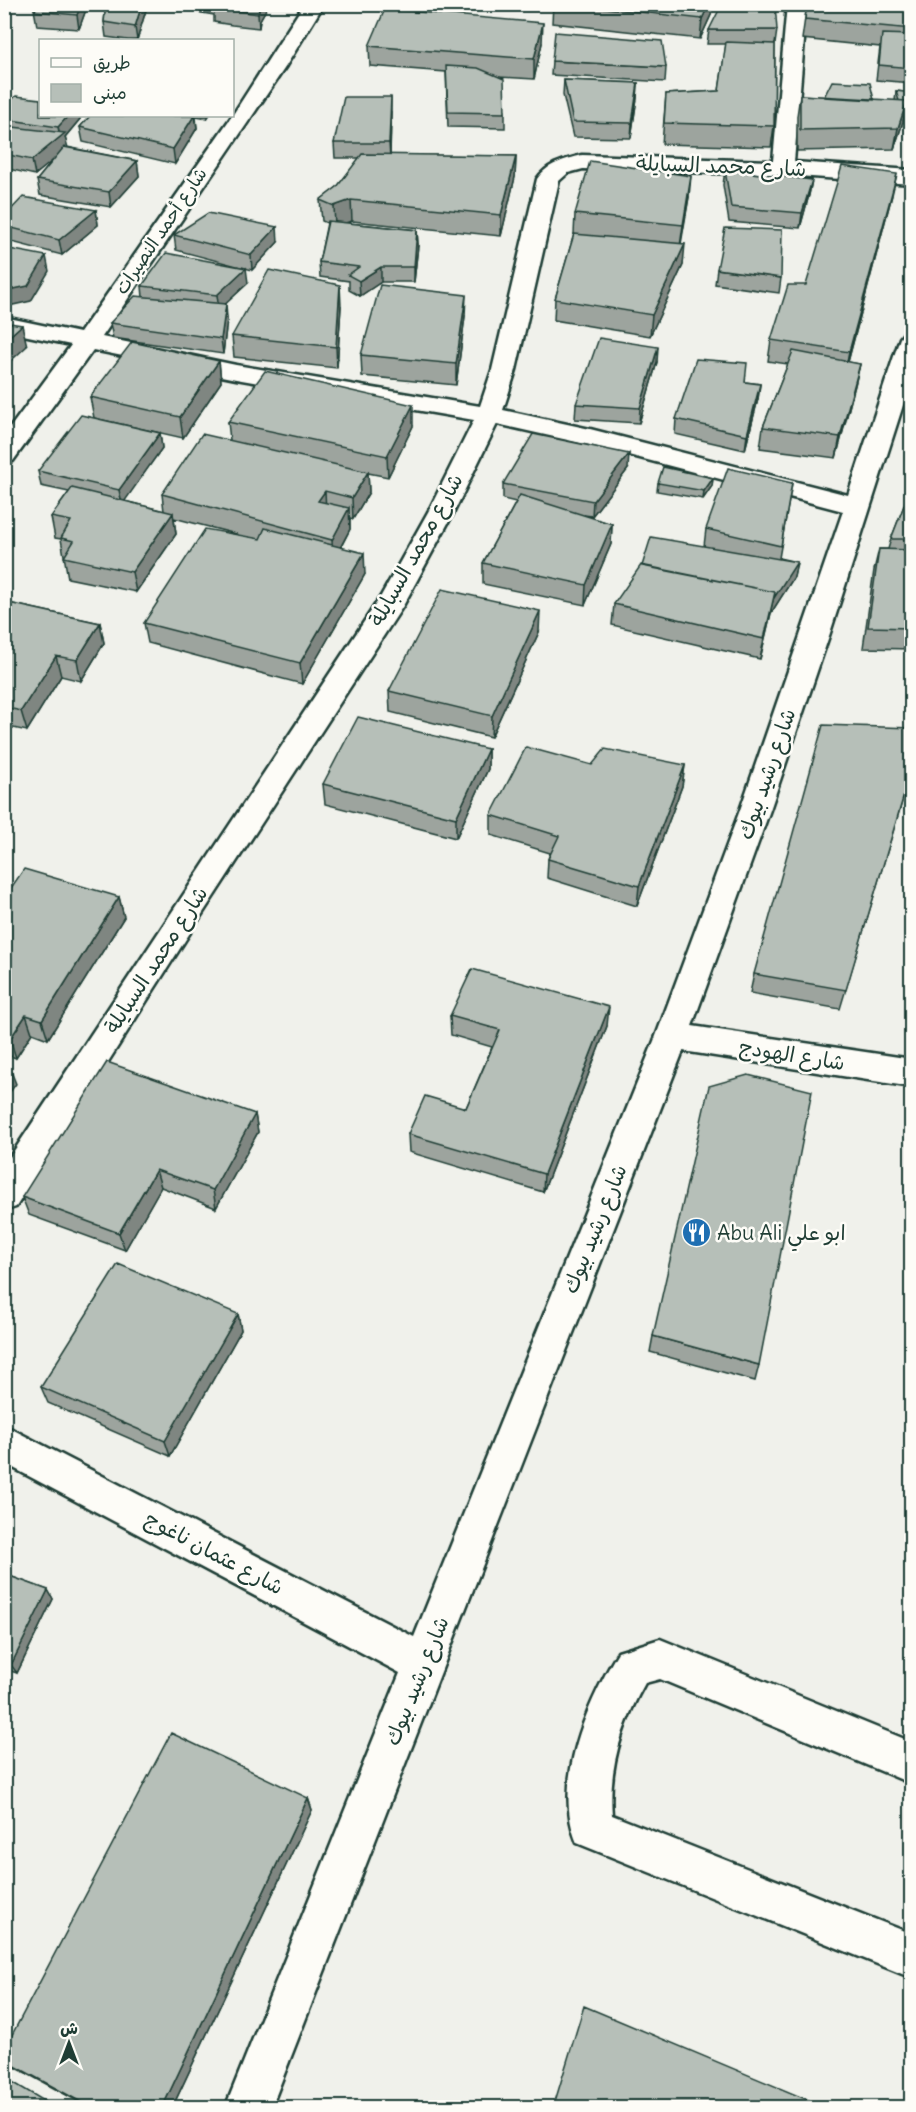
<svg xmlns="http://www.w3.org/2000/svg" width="916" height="2112" font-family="Delius,'Playpen Sans Arabic',sans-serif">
<rect width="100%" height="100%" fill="#f0f1eb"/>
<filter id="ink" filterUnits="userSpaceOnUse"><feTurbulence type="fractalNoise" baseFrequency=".0167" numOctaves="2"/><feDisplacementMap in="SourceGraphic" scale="12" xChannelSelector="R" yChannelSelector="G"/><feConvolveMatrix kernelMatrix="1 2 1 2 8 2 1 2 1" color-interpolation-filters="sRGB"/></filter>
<g filter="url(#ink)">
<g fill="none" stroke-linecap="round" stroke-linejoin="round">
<defs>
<path id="minor" d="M304,4H324L286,66L102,337L236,365L480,406L492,370L537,179C548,163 564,160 582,155L773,161L787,4H807L794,162L912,170V184L783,175L583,169L568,173L559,181L516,370L503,410L590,429L848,495L900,338L904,333L912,331V377L830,633L770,810L692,1026L912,1059V1087L683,1051L271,2108H225L400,1673L4,1463V1425L414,1637L656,1036L740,810L843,511L590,445L497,424L454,512L403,606L186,939L16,1207L4,1211V1166L381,596L428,512L474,420L236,379L93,350L13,461L4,463V436L71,345L4,331V317L80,333L232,116Z
M660,1639L912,1742V1784L660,1679L645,1683C622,1724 608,1768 612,1815L912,1934V1978L577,1843C552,1783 587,1704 618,1652Z"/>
</defs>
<use href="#minor" stroke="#1f3d34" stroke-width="5"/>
<use href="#minor" fill="#fdfcf7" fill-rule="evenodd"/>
</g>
<path fill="#9da49e" stroke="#1f3d34" stroke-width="1.5" d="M33,4H88L79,29L37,26Z
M106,4H145L146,10L137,40H128L106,37L104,22Z
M196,4H269L260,20L259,28L232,25L214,22V15L197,12Z
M407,4H435L434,8Z
M492,4H540L539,9L492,5Z
M553,4H713L711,15L700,39L552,23Z
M807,4H912V83L876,80L880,47L802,39Z
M709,30H777L775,44L774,126L771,147L662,144L666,94L719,91L726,44H707Z
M542,43L534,79L499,77L505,113V128L448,127L446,72L370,66L369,46Z
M552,61L666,67L665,82L551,75Z
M564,80L638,83L637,98L631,138L573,137L563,95Z
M896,91L912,93V114L905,113L903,122L894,149L797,151V116L800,95L895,101Z
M4,106L80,119L65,137L67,147L137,161L139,176L111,207L40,195L37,180L54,159L35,175L4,168Z
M391,112L390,155L516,156L515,177L501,236L352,221L348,223L417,230L418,245L414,282H381L360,296L349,290V281L320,277L319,262L327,223L322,221L320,200L337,187L360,158H335L334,143Z
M90,116H209L207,119L196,117L197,128L175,164L83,142L80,127Z
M725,170L812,180L809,195L800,228L729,222L723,185Z
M892,195L848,362L860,364L855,385L836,458L760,448L763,427L788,364L768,361L771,340L806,285Z
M689,197L681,244L683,265L650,336L554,320L555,299L574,234L575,214Z
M96,210L98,225L62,255L4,240V217Z
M174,235L278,242L252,270L176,250Z
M717,269L781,278L779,293L715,284Z
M248,283L225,304L227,319L223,354L113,338L110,323L143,297L142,286Z
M341,306L337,368L234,357L232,336Z
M465,316L456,385L362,376L361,355Z
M219,361L221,382L183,438L94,418L90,397Z
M657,362L639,423L575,419L576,404Z
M745,382L760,384L758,399L745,450L675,434L676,419Z
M228,422L413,426L388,477L368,473L369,492L353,519L350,518V529L341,547L365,574L302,684L148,643L144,623L236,534L174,518L176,534L136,592L68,578L61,539L55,538L51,517L69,492L41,486L38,471L160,433L162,448L124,501L164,511L162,494L230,440Z
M628,469L592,516L584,515L612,524L611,544L585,605L483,584V563L516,502L503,499V484Z
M713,478L712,486L703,499L657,491L658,483Z
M792,483L779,558L797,562L794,577L771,613L760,659L612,625L614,604L704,546L706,529Z
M912,485V649L863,648L874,570L879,549H888L891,539Z
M4,602L100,623L104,643L81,681L61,676L27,731L4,726Z
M539,632L491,737L390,712L389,691Z
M488,749V769L456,838L325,804L323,784Z
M592,765H685L682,786L637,906L547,878L548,859L550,853L491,835V815Z
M912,769L840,1009L750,993L754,974Z
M119,897L124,917L48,1039L32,1033L16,1058L4,1054V898Z
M450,1016L607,1026L543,1192L409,1152L408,1134L466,1108L492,1047L451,1035Z
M255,1114L258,1132L216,1208L161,1187L125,1250L29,1215L22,1197Z
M238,1314L241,1330L170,1456L48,1403L41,1387Z
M653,1336L759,1365L755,1381L650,1352Z
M4,1574L48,1590L53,1599L17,1673L4,1669Z
M308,1798L312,1810L172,2108H90L4,2061Z"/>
<path fill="#7f8681" stroke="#1f3d34" stroke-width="1.5" d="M81,4H88L79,29L77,15Z
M142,4H145L146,10L137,40L135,27Z
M260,4H269L260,20L259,28L258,14Z
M709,4H713L711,15L700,39L702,19Z
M543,23L542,43L534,79V59Z
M638,83L637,98L631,138L632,123Z
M391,97V112L390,158L389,143Z
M907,101L903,122L894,149L898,128Z
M68,116H79L80,119L65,137L68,148L35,175L32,160L60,137L58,127Z
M194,116H195L197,128L175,164L173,149Z
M516,156L515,177L501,236V215Z
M137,161L139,176L111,207L109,192Z
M897,174L892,195L845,373L849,352Z
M691,176L689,197L680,246L683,225Z
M812,180L809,195L800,228L802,213Z
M351,200L352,221L335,226L334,206Z
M96,210L98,225L62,255L59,240Z
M277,227L278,242L252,270L251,255Z
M417,230L418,245L414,282V267Z
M685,244L683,265L650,336L652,315Z
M46,256L49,271L31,301L4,307V291Z
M381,267V282L360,296L359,281Z
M246,268L248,283L219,310L217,295Z
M340,285L341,306L337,368L336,347Z
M466,295L465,316L456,385V364Z
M226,304L227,319L223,354L221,339Z
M22,325L27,346L4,367V341Z
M658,347L657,362L639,423L640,408Z
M219,361L221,382L183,438L180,417Z
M860,364L855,385L836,458L840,437Z
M760,384L758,399L745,450L747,435Z
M413,405V426L388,477L387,456Z
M160,433L162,448L122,505L119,490Z
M629,454L628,469L592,516L593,501Z
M368,472L369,492L353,519L352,498Z
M713,478L712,486L703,499L704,491Z
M325,491L326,512L318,501Z
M349,508L350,529L333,561L332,540Z
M173,513L176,534L136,592L132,572Z
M612,524L611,544L585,605L586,585Z
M364,553L365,574L302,684L300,663Z
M797,562L794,577L771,613L760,659L764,639L775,592Z
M540,611L539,632L491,737L492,716Z
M100,623L104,643L81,681L77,660Z
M56,656L61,676L27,731L21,711Z
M488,749V769L456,838V818Z
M685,765L682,786L637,906L639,886Z
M119,897L124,917L48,1039L42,1020Z
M609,1007L607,1026L543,1192L544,1174Z
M26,1015L32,1033L16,1058L10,1039Z
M11,1071L16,1084L4,1100V1080Z
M255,1114L258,1132L216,1208L213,1190Z
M156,1170L161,1187L125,1250L119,1233Z
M238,1314L241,1330L170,1456L165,1441Z
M48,1590L53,1599L17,1673L11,1665Z
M308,1798L312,1810L172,2108H162Z"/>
<path fill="#b6bfb8" stroke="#1f3d34" stroke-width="1.5" d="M37,4H81L77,15L35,11Z
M106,4H142L135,27L104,22Z
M213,4H260L258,14L230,10L213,7Z
M570,4H709L702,19Z
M722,4H775L777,30H709Z
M807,4H912V29L805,19Z
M385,9L543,23L534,59L369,46Z
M555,32L662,41L666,67L552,61Z
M882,34L912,35V68L879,65Z
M726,42L775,44L774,126L664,123L666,94L719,91Z
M446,66L478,68L504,79L505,113L448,112Z
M564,80L638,83L632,123L573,122Z
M832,81L870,83L874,100L824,97Z
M896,91L912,93V106L906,105L907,101H899Z
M800,95L907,101L898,128L800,130Z
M16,96L40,99V116H68L58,127L4,119V106Z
M344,97H391L389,143H334Z
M90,116H194L173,149L80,127Z
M4,126L65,133L32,160L4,154Z
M64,147L137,161L109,192L37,180Z
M362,154L516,156L501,215L351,200L334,206L320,200L337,187Z
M590,161L691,176L683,225L575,214Z
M842,166L897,174L849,352L771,340L788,285H806Z
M725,170L812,180L802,213L731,207Z
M23,197L96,210L59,240L4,226V217Z
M208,213L277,227L251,255L174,235Z
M328,221L417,230L414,267H381L359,281L348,275L359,267L319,262Z
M725,228L782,230L781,278L717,269Z
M574,234L685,244L652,315L555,299Z
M4,248L46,256L28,286L4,291Z
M166,253L246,268L217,295L142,286Z
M269,270L340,285L336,347L232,336Z
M380,285L466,295L456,364L361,355Z
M135,296L226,304L221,339L110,323Z
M4,322L22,325L4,341Z
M599,338L658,347L640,408L576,404Z
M132,342L219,361L180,417L90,397Z
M793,351L860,364L840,437L763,427Z
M696,359L747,363L745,382L760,384L747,435L676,419Z
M265,371L413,405L387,456L228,422Z
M81,415L160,433L119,490L38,471Z
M202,434L368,472L352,498L325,491L318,501L349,508L332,540L162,494Z
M533,434L629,454L593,501L503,484Z
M663,467L713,478L704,491L658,483Z
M728,468L792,483L781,546L706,529Z
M912,485V539H891Z
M72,488L173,513L132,572L64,557L74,541L61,538L71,521L51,517Z
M520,495L612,524L586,585L483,563Z
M265,528L364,553L300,663L144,623L205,529L260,539Z
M651,537L797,562L774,598L775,592L642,566Z
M879,549L912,550V628L868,627Z
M641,565L775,592L764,639L614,604Z
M442,589L540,611L492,716L389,691Z
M4,602L100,623L77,660L56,656L21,711L4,707Z
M358,717L488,749L456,818L323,784Z
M823,725L912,728V768L846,990L754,974Z
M526,747L592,765L605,749L685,765L639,886L548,859L559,836L491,815Z
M24,869L119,897L42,1020L26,1015L10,1039L4,1037V898Z
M472,969L609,1007L544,1174L408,1134L425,1096L466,1108L500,1030L450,1016Z
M107,1062L255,1114L213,1190L156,1170L119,1233L22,1197Z
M4,1068L11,1071L4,1080Z
M748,1075L812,1091L759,1365L653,1336L709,1086Z
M118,1264L238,1314L165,1441L41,1387Z
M4,1574L48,1590L11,1665L4,1662Z
M171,1733L308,1798L162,2108H92L4,2060V2050Z
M584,2006L827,2108H553Z
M4,2077L56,2108H4Z"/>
</g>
<defs>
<symbol id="restaurant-disc" viewBox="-11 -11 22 22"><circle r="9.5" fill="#1f6fb2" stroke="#fdfcf7"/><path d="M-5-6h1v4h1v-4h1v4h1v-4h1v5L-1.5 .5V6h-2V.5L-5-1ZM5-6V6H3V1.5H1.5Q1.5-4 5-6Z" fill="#fff"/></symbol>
</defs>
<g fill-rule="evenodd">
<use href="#restaurant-disc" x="680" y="1216" width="33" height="33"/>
</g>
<g text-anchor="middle" stroke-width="5" stroke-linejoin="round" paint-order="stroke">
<g font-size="18" fill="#1f3d34" stroke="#fdfcf7">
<text transform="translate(161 231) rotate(-56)" y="6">شارع أحمد النصيرات</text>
</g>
<g font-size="21" fill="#1f3d34" stroke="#fdfcf7">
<text transform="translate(721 166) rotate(2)" y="7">شارع محمد السبايلة</text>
<text transform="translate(416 550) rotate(-61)" y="7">شارع محمد السبايلة</text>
<text transform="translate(767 774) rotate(-71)" y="7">شارع رشيد بيوك</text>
<text transform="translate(156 960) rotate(-57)" y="7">شارع محمد السبايلة</text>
<text transform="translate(792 1055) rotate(9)" y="7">شارع الهودج</text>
<text transform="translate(595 1229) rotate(-68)" y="7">شارع رشيد بيوك</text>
<text transform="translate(214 1553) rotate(28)" y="7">شارع عثمان ناغوج</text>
<text transform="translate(417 1681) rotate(-68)" y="7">شارع رشيد بيوك</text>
</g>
<g font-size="21" fill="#1f3d34" stroke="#fdfcf7" text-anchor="start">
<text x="717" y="1240">Abu Ali ابو علي</text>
</g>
</g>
<rect width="916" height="2112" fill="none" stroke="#fdfcf7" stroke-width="24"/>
<rect x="12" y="12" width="892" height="2088" fill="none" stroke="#1f3d34" stroke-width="2" filter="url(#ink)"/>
<rect x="39" y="39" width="195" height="78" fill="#fdfcf7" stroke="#a4b0a9" stroke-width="1.5"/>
<rect x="51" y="58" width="30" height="9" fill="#fdfcf7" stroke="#a4b0a9" stroke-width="1.5"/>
<text x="93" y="69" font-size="18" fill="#1f3d34">طريق</text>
<rect x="51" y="84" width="30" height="18" fill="#b6bfb8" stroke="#a4b0a9" stroke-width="1.5"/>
<text x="93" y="99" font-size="18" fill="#1f3d34">مبنى</text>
<g transform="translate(69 2043)" stroke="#fdfcf7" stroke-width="4.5" paint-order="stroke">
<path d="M0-4.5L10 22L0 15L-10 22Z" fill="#1f3d34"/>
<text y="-9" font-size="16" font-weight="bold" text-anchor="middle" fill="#1f3d34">ش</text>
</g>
</svg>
